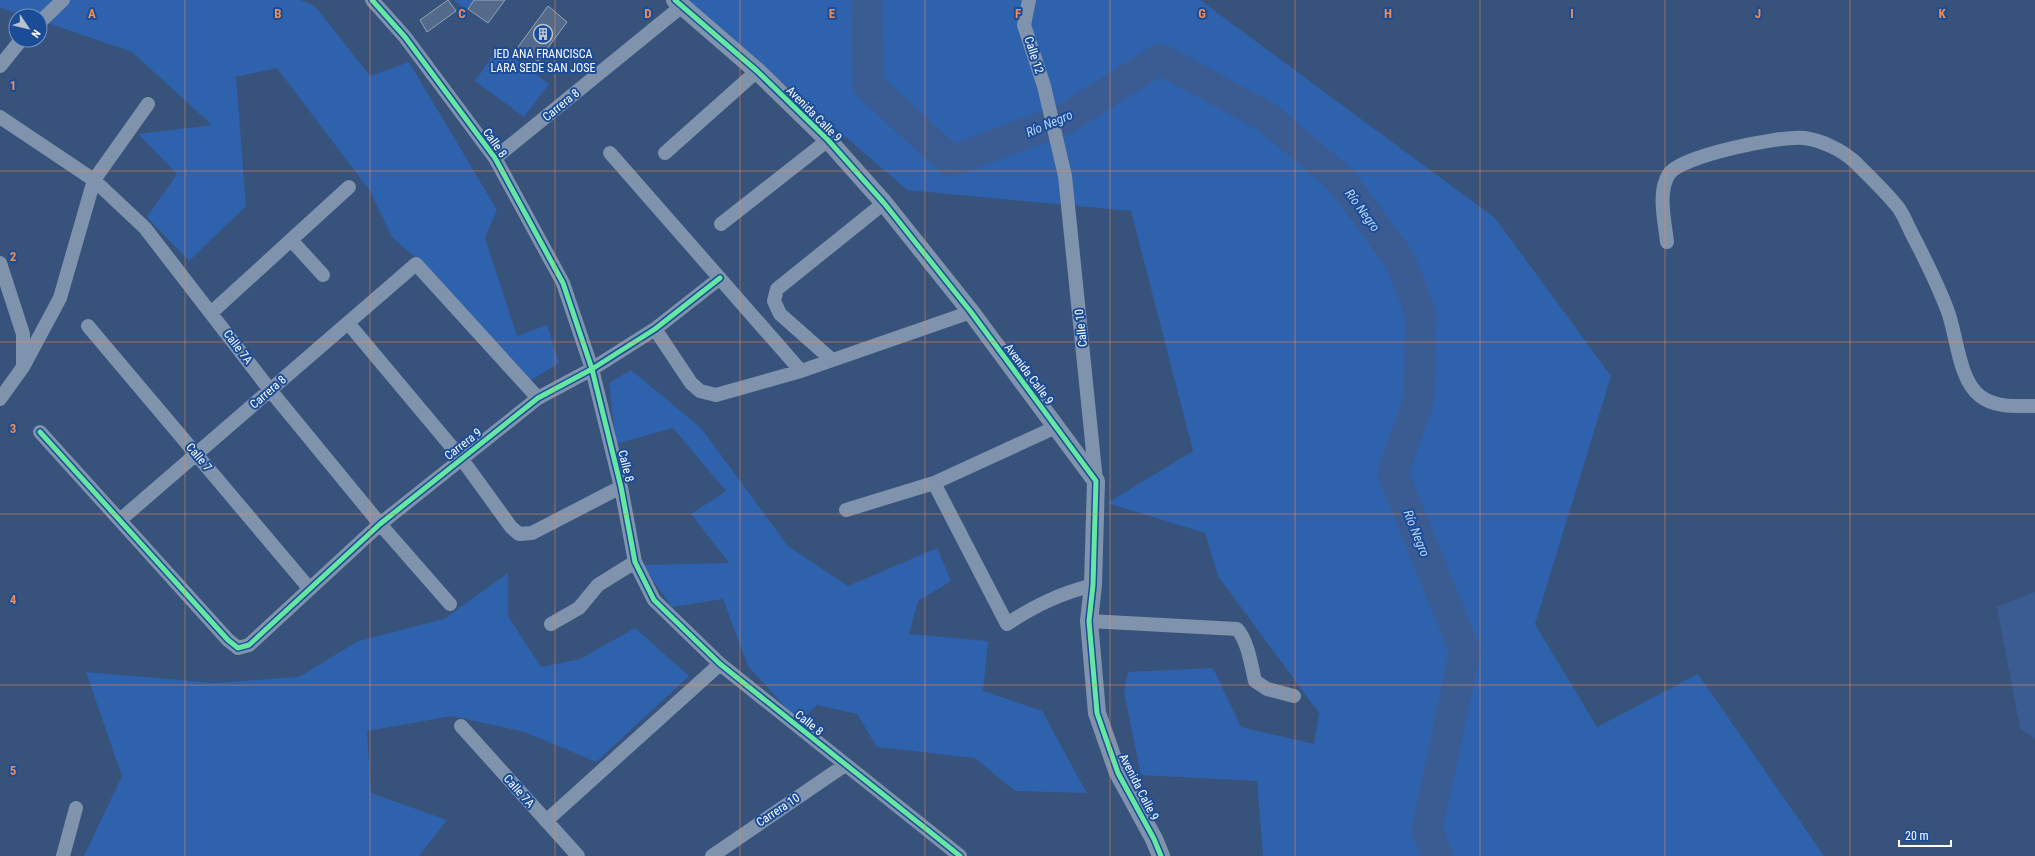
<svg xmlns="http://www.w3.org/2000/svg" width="2035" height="856" font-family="'Roboto Condensed',sans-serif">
<rect width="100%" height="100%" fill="#37527b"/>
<path fill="#2f62ac" d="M0,0H300L315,6L370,76L409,62L497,210L485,238L517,336L547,325L559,363L528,382L439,279L392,237L370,191L277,68L236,77L246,206L189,261L147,217L177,174L138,134L212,125L132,52L45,22L40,16H26L0,8Z
M454,0H474L466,10Z
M687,0H1200L1495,218L1611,376L1535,624L1597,727L1698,674L1824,856H1263L1257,781L1141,775L1124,692L1128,672L1213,668L1241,727L1314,744L1319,713L1218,576L1205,533L1107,503L1193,451L1131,211L907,190Z
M499,47L549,84L524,117L475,81Z
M631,370L701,428L788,546L848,586L937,548L951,581L918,601L909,634L988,641L983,691L1042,711L1087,793L1015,791L975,758L877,747L857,714L817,705L799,722L748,666L723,599L672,607L642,565L729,563L691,514L726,491L673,428L616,444L609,383Z
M508,573V616L541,667L580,659L635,628L689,676L596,762L525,732L452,716L367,731L371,793L447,820L419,856H84L122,776L86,672L214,683L299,677L358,641L444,619Z"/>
<path fill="#3b5c92" d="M2035,592V739L2020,728L1997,607Z"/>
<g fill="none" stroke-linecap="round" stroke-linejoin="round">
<path stroke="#3b5c92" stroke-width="31" d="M867,0L868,85L951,161L1065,119L1160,59L1268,118L1341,180L1400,260L1421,314L1419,400L1393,473L1465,651L1427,830L1438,856"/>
</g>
<path fill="#546a8a" stroke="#94a4bb" d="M448,0L456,11L427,32L420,20Z
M474,0H505L488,23L468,9Z
M548,6L567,22L538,61L518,47Z"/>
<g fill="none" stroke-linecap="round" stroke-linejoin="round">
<path stroke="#8093ad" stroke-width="14" d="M372,0L405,37L495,158L563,283L592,369L621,487L635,562L654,600L720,664L960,856
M1029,0L1024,25L1044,86L1065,176L1096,481
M40,22L63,0
M0,66L21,40
M0,117L94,180L145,228L270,390L380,524L450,604
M610,153L801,371
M665,153L757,71
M495,158L682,6
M721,224L828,140
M292,241L323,275
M1667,242C1665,222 1657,192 1669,174C1680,156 1782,135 1804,138C1821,140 1842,150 1855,162C1869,176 1885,191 1897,206C1903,213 1907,224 1911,232C1924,257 1937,283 1947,309C1957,334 1958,379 1980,396C1995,408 2017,406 2035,406
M0,263L23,334V367L0,399
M212,312L349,187
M348,323L461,458L511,527L519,534L532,533L621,487
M88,326L309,588
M655,329L691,383L700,391L716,395L801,371L971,312
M832,360L780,314L774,301L777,289L884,203
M23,367L60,298L94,180L148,104
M40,432L228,640L238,648L249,645L380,524L538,398L592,369L655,329L720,278
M934,483L1007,624C1036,605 1059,594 1093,585
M846,510L934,483L1056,427
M120,520L416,264L538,398
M1089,621L1237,629C1248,641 1251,665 1255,681L1267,689L1294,696
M551,624L579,608L598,585L635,562
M461,726L578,856
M546,821L720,664
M63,856L76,808
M712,856L845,765"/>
<path stroke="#8093ad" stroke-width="18" d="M675,0L757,71L828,140L884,203L971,312L1096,481L1093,585L1089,621L1097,713L1118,773L1154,839L1161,856"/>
<defs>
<path id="cycleway" d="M372,0L405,37L495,158L563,283L592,369L621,487L635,562L654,600L720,664L960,856
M675,0L757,71L828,140L884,203L971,312L1096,481L1093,585L1089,621L1097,713L1118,773L1154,839L1161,856
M40,432L228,640L238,648L249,645L380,524L538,398L592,369L655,329L720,278"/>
</defs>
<use href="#cycleway" stroke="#1b4c97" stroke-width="8"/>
<use href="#cycleway" stroke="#66e7a1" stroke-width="5"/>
</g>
<path fill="none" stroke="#ef8b55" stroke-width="1" stroke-opacity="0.55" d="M185,0V856M370,0V856M555,0V856M740,0V856M925,0V856M1110,0V856M1295,0V856M1480,0V856M1665,0V856M1850,0V856M0,171H2035M0,342H2035M0,514H2035M0,685H2035"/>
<defs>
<symbol id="building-ring" viewBox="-11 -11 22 22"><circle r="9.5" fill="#1b4c97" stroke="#b9c2d1" stroke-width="1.5"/><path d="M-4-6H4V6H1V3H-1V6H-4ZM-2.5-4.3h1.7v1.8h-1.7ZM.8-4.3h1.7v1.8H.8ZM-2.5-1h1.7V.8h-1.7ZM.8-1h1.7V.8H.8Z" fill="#b9c2d1"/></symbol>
</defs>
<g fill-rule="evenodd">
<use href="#building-ring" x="532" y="23" width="22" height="22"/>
</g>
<g text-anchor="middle" stroke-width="4" stroke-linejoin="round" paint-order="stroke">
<g font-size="12" fill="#fff" stroke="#1b4c97">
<text x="543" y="58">IED ANA FRANCISCA<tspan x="543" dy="14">LARA SEDE SAN JOSE</tspan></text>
</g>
<g font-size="12" fill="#fff" stroke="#1b4c97">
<text transform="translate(1034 55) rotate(72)" y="4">Calle 12</text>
<text transform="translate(561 105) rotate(-39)" y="4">Carrera 8</text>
<text transform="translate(814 114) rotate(45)" y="4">Avenida Calle 9</text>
<text transform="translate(495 143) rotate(55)" y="4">Calle 8</text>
<text transform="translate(1081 328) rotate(-96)" y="4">Calle 10</text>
<text transform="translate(238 347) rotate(53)" y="4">Calle 7A</text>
<text transform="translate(1029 374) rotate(53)" y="4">Avenida Calle 9</text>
<text transform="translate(268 392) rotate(-41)" y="4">Carrera 8</text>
<text transform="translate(463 444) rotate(-38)" y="4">Carrera 9</text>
<text transform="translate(199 457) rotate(50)" y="4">Calle 7</text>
<text transform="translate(626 466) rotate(76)" y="4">Calle 8</text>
<text transform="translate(809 723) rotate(39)" y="4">Calle 8</text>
<text transform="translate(1139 787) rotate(63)" y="4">Avenida Calle 9</text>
<text transform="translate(519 791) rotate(48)" y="4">Calle 7A</text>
<text transform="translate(778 810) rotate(-34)" y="4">Carrera 10</text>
</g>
<g font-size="13" font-style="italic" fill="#bbd4f7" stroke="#1b4c97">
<text transform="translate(1049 123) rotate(-23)" y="5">Río Negro</text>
<text transform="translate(1363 210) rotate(54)" y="5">Río Negro</text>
<text transform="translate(1417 533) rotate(68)" y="5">Río Negro</text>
</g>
</g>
<g font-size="13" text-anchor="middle" font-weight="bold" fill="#ef8b55" stroke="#1b4c97" stroke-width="4" stroke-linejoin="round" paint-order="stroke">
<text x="92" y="18">A</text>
<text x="278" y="18">B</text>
<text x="462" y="18">C</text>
<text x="648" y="18">D</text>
<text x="832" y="18">E</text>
<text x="1018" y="18">F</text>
<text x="1202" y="18">G</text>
<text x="1388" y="18">H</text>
<text x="1572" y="18">I</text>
<text x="1758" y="18">J</text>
<text x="1942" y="18">K</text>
<text x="13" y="90">1</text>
<text x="13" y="261">2</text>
<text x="13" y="433">3</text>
<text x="13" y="604">4</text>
<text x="13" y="775">5</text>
</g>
<g transform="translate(28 28) rotate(125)"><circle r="19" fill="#1b4c97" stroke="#7694c1"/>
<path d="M0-3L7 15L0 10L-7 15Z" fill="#b9c2d1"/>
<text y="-6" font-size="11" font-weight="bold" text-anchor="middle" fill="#ffffff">N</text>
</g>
<path d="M1899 840v6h52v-6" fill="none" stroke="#ffffff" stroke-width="2"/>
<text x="1905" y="840" font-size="12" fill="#ffffff" stroke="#1b4c97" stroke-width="3" paint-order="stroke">20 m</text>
</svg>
